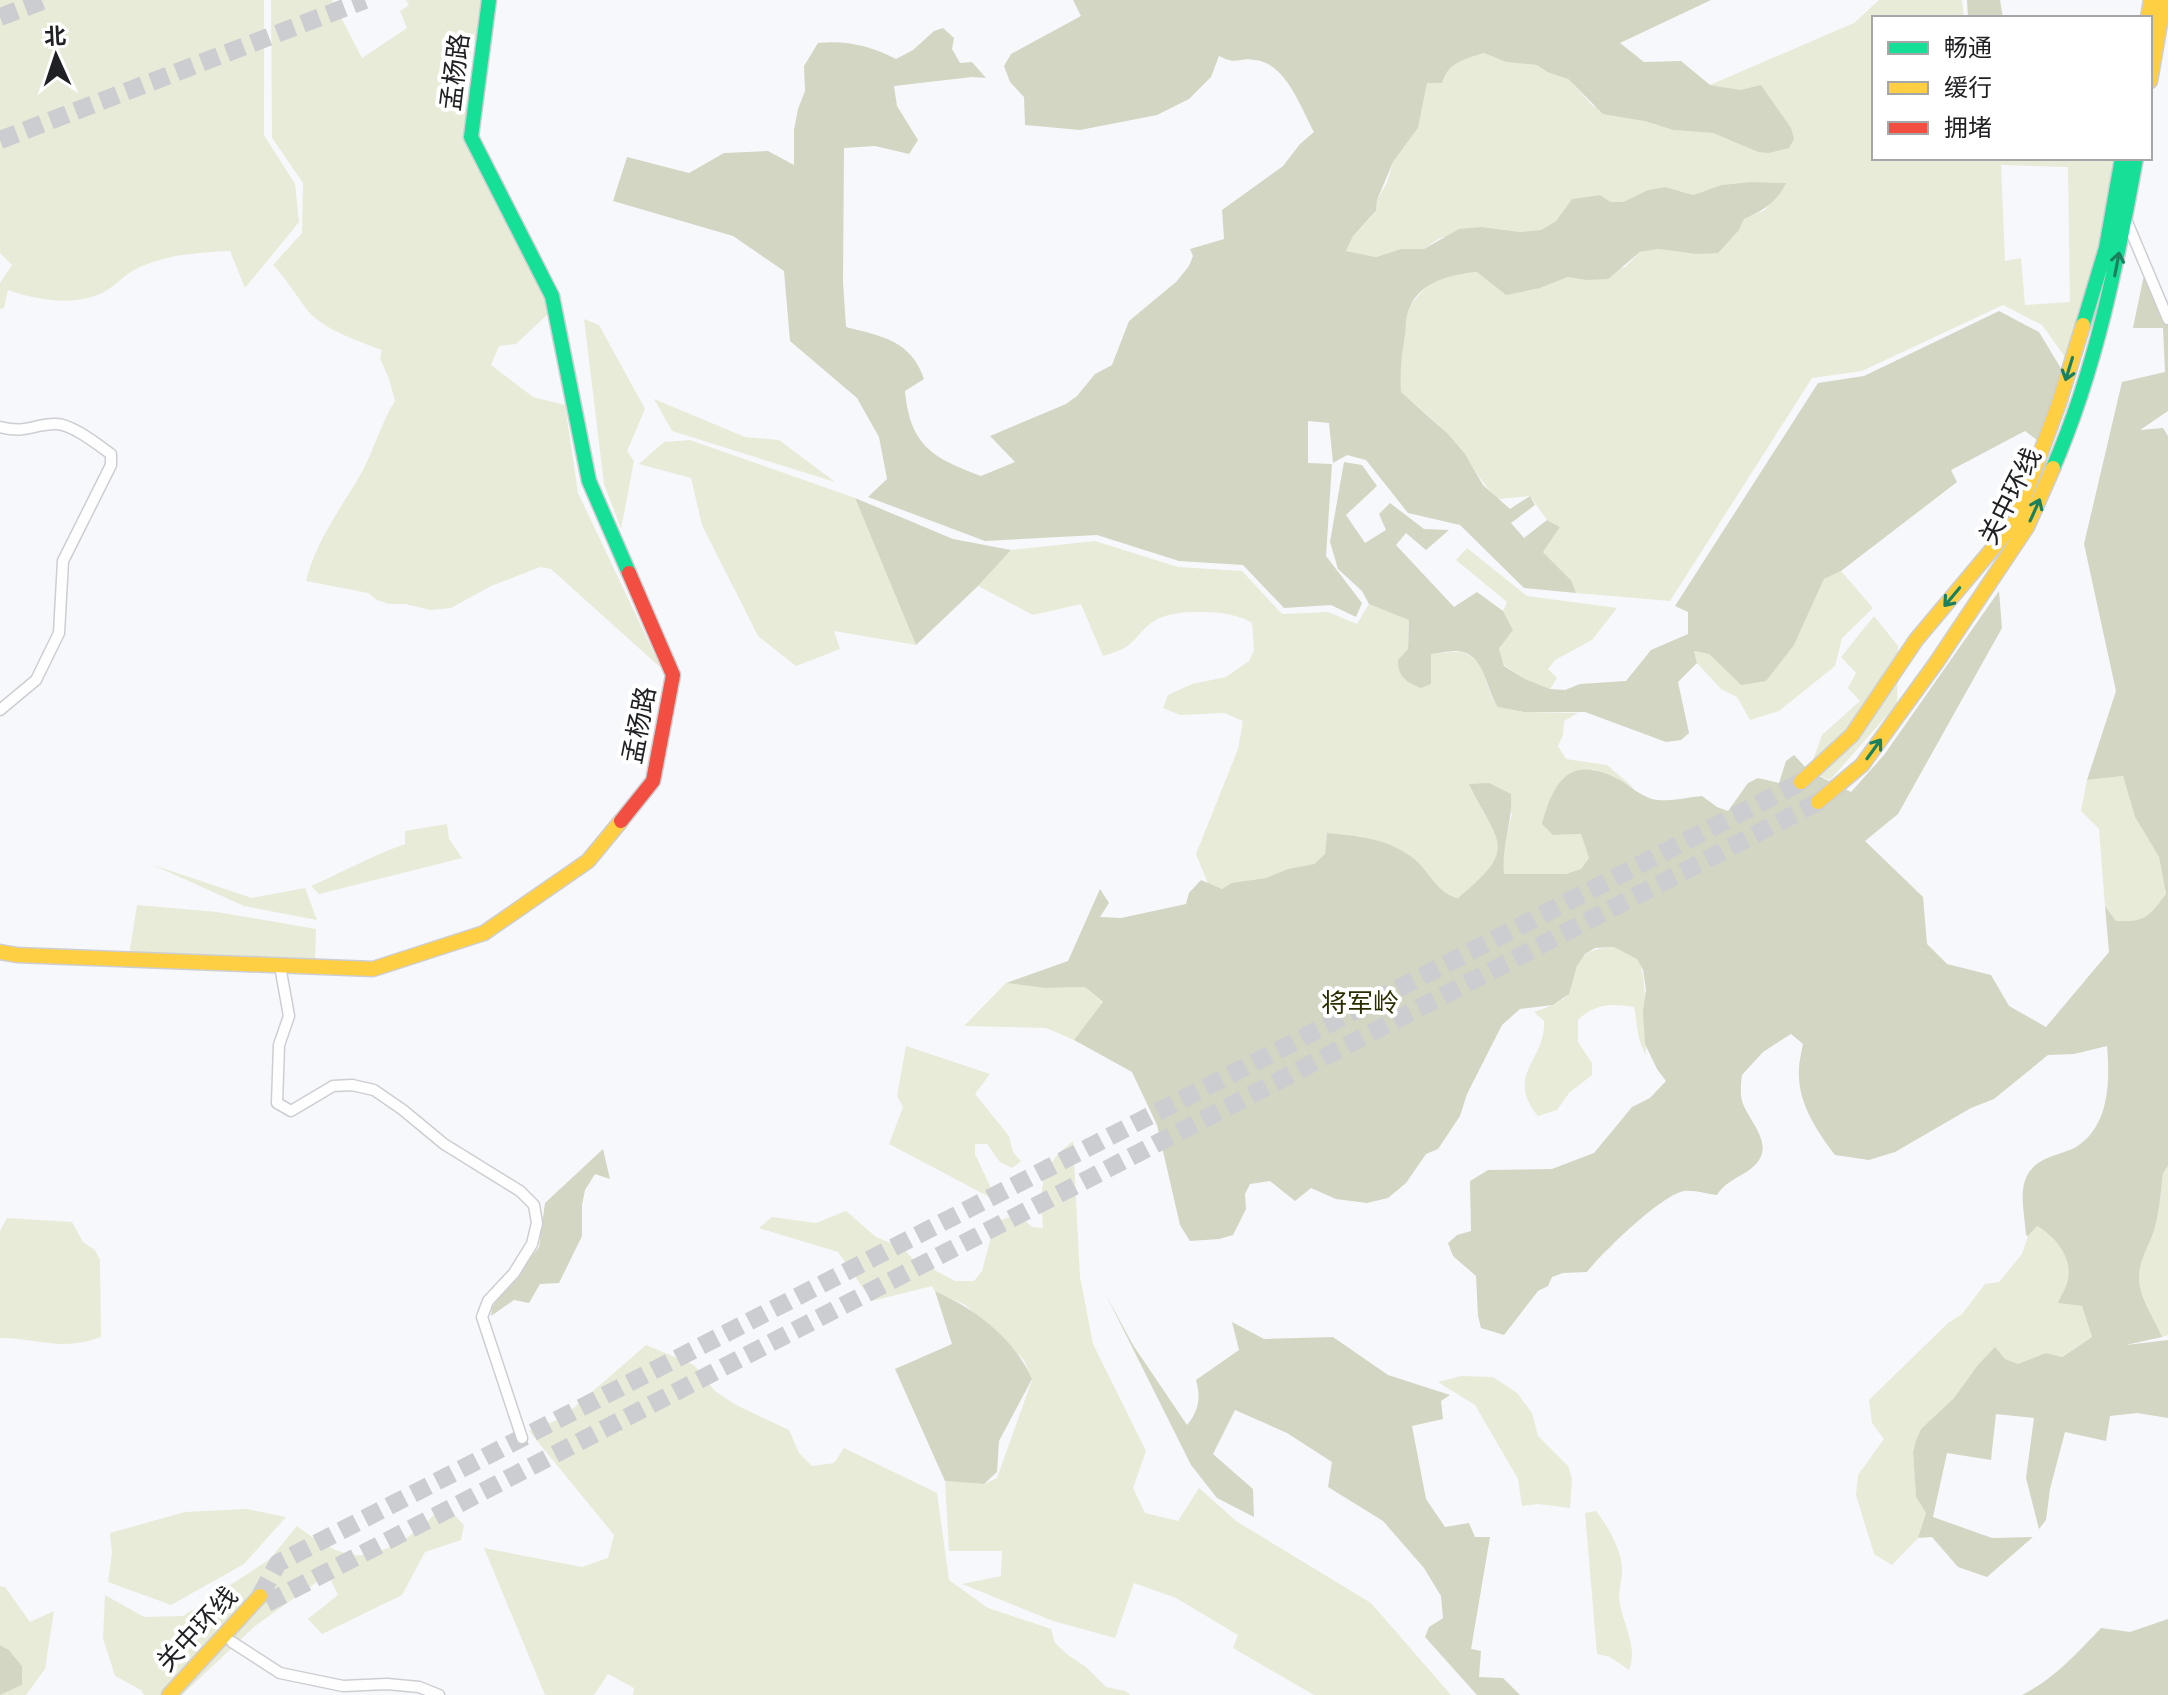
<svg xmlns="http://www.w3.org/2000/svg" width="2168" height="1695" font-family="Quicksand,'Noto Sans SC',sans-serif">
<rect width="100%" height="100%" fill="#f7f8fc"/>
<path fill="#e8ebd7" fill-rule="evenodd" d="M0,0H264V135L295,184L299,222L245,288L230,251C199,252 162,255 134,270C123,276 115,286 104,292C74,307 37,300 8,290L4,308L0,309V283L12,265L0,253Z
M271,0H332L362,58L407,28L400,11L409,5L406,0H487L466,68L467,121L547,300L550,312L516,344L499,346L491,365L533,397L565,405L578,493L661,668L551,569L540,567L491,586L451,608L431,610L405,604H389L377,600L368,593L306,581C316,540 342,507 363,470C375,447 381,423 395,401L389,379L380,358L382,350C360,342 323,329 308,311C296,296 287,279 273,265L302,233L303,183L272,138Z
M1879,0H1962L1964,18H1874V158H2124L2073,368L2042,325L2003,305L1862,371L1812,378L1670,601L1576,593L1571,580L1543,552L1560,527L1547,520L1530,496L1498,499C1483,485 1476,471 1464,454C1447,430 1423,411 1401,392L1399,364L1407,317L1410,306L1421,292L1434,281L1450,275L1477,272L1540,288L1568,277L1586,280L1625,267L1640,252L1658,249L1696,254L1739,230L1744,219L1765,210L1785,183L1749,182L1723,185L1693,195L1665,187L1648,190L1623,202H1611L1600,195L1572,199L1556,221L1541,230L1520,232L1482,227L1438,239L1424,249H1401L1376,257L1346,251L1353,236L1376,212L1377,200L1387,183L1393,162L1418,128L1427,82L1455,62L1484,53L1506,62L1537,65L1547,72L1568,79L1593,106L1673,130L1713,133L1758,152L1741,90L1710,85L1854,23ZM2001,165L2068,167L2070,302L2025,305L2021,258L2005,261Z
M584,319L599,325L645,409L627,451L634,461L621,529L604,484Z
M654,399L745,437L779,440L835,482L672,431Z
M690,440L855,498L916,645L834,631L840,649L796,666L758,636L702,525L691,478L639,464L664,442Z
M1095,541L1178,567L1242,571L1282,614L1328,612L1357,624L1369,604L1409,619L1408,649L1431,654L1463,651L1480,663L1492,698L1498,707L1524,712L1578,713L1564,721L1563,735L1558,746L1566,759L1607,765L1634,788L1593,769L1553,835L1581,834L1589,858L1581,870L1566,874H1503V853L1512,813L1482,810C1512,858 1498,865 1458,898C1436,893 1429,870 1412,857C1385,838 1359,836 1327,833L1325,854L1314,864L1288,869L1266,878L1231,883L1222,889L1208,884L1196,854L1238,749L1243,721L1224,713L1180,715L1163,708L1168,695L1192,684L1226,677L1249,661L1254,650L1252,623C1232,609 1174,608 1154,621C1144,627 1139,636 1131,643C1124,650 1112,653 1103,656L1081,604L1033,615L978,586L1011,550Z
M1467,548L1527,596L1617,608L1592,640L1555,660L1548,669L1557,678L1550,689L1525,679L1504,665L1499,650L1513,630L1503,611L1507,602L1456,560Z
M1841,571L1873,608L1842,638L1835,666L1779,711L1750,720L1737,697L1721,689L1697,663L1694,651L1709,654L1741,685L1794,645L1824,579Z
M1874,616L1898,646L1897,704L1830,780L1809,771L1822,735L1860,701L1848,688L1856,673L1841,657Z
M2123,776L2135,817L2159,857L2166,894C2148,917 2146,922 2116,921L2105,906L2099,829L2081,811L2087,780Z
M447,824L449,839L462,858L319,894L311,886C343,872 373,855 405,844V831Z
M153,865L252,898L305,888L317,920L244,906Z
M137,905L217,912L316,929L315,965L129,955Z
M1614,947C1621,951 1632,954 1637,959C1648,970 1645,1036 1646,1055C1636,1038 1638,1025 1634,1007C1611,1003 1594,1004 1578,1020V1042L1592,1063V1075L1569,1093L1557,1110L1538,1116C1504,1074 1546,1061 1544,1021L1534,1012C1545,1008 1562,1003 1569,993C1571,989 1571,984 1572,980C1580,954 1587,949 1614,947Z
M1006,983L1045,988L1085,987L1103,1003L1074,1040L1046,1028L964,1026Z
M906,1046L990,1074L975,1094L1009,1136L1013,1152L1021,1161L1012,1168L1000,1162L987,1144H975V1154L997,1201L889,1144L903,1107L897,1096Z
M1073,1141L1080,1277L1093,1344L1146,1451L1133,1488L1145,1513L1178,1521L1199,1488L1236,1521L1371,1603L1451,1695H1314L1233,1648L1238,1635L1176,1598L1134,1583L1115,1638L1053,1621L962,1584L1001,1576L1002,1551H949L945,1481L984,1484L997,1478L1032,1380L1024,1360L965,1305L935,1291L932,1286L872,1301L838,1252L759,1228L772,1217L816,1223L846,1211L876,1237L903,1248L912,1258L955,1281H974L982,1271L995,1222L1018,1214L1032,1227L1043,1228C1040,1187 1039,1167 1073,1141Z
M2168,1166V1335L2162,1337C2154,1317 2140,1299 2139,1278C2139,1256 2152,1243 2156,1223C2160,1207 2161,1189 2163,1172Z
M7,1218L72,1222L83,1242L95,1250L100,1260L101,1337C59,1352 40,1338 0,1338V1231Z
M2037,1226C2053,1236 2073,1257 2069,1278C2067,1287 2062,1295 2058,1303L2082,1306L2092,1337L2061,1357L2046,1353L2018,1365L2005,1359L1995,1348L1977,1366L1954,1398L1921,1429L1916,1440L1913,1452L1916,1497L1926,1513L1918,1538L1892,1565L1874,1554L1856,1495L1858,1475L1884,1439L1872,1423L1869,1400L1948,1323L1962,1314L1985,1284L1999,1282L2022,1254L2028,1236Z
M646,1345L694,1365L715,1391L736,1405L789,1430L799,1453L812,1466L834,1463L844,1448L937,1493L949,1580L988,1608L1051,1629L1055,1643L1068,1655L1086,1667L1106,1687L1125,1691L1131,1695H633L634,1688L608,1674L594,1695H545L484,1548L582,1567L608,1558L614,1535L529,1431L562,1418Z
M1461,1376L1493,1377L1517,1393L1532,1413L1538,1436L1568,1466L1572,1479L1570,1508L1538,1504L1522,1506L1518,1479L1475,1405L1438,1382Z
M443,1503L464,1525L461,1540L425,1552L402,1595L322,1634L308,1619L338,1595L328,1574L255,1626L182,1695H144L141,1690L115,1676L103,1638L105,1595L144,1617L183,1616L270,1559L297,1526C314,1539 331,1551 353,1555C383,1559 428,1527 443,1503Z
M246,1509L286,1517L244,1564L171,1605L108,1582L112,1553L110,1533L185,1512Z
M1596,1511C1607,1525 1621,1549 1622,1567C1623,1580 1617,1591 1620,1604C1624,1627 1638,1648 1629,1670L1610,1657L1597,1654L1585,1513Z
M0,1586L5,1587L30,1622L54,1611L45,1669L26,1695H0L22,1685V1666L9,1650L0,1645Z"/>
<path fill="#d3d6c2" d="M1073,0H1711L1620,43L1644,62L1681,61L1710,85L1741,90L1761,85L1791,128L1794,139L1789,148L1769,153L1758,152L1713,133L1673,130L1644,121L1603,114L1568,79L1547,72L1537,65L1506,62L1484,53C1465,59 1448,62 1442,83H1427L1418,128L1393,162L1377,200L1376,211L1353,236L1346,251L1376,257L1401,249H1424L1459,229L1482,227L1520,232L1541,230L1556,221L1572,199L1600,195L1611,202H1623L1648,190L1665,187L1693,195L1722,185L1749,182L1786,183C1777,202 1763,211 1744,219L1739,230L1718,253L1696,254L1658,249L1640,252L1608,279L1586,280L1568,277L1540,288L1506,295L1477,272C1448,275 1415,282 1407,316C1405,324 1406,333 1404,341C1401,359 1400,373 1401,392L1448,434L1465,454L1483,485L1510,509L1530,496L1535,505L1511,523L1524,538L1547,520L1560,527L1543,552L1571,580L1576,593L1524,588L1460,525L1408,513L1366,460L1347,455L1333,463L1329,423L1308,421V463L1332,464L1326,556L1362,603L1356,617L1331,605L1284,608L1243,565L1179,561L1097,535L985,541L868,497L887,479L879,437L857,398L790,341L784,271L733,236L613,201L627,157L689,173L724,153L768,151L794,165V130L798,109L805,91L804,66L818,43C846,40 871,46 896,59L913,50L934,31L943,28L954,38L952,49L960,63L972,62L986,78L972,77L894,86L897,106L918,140L909,154L875,146L844,148L843,282L846,327C881,336 911,340 924,379L905,391C910,446 933,458 981,476L1015,462L990,436L1066,404L1077,396L1095,374L1112,365L1129,321L1176,282L1189,266L1193,256L1190,249L1224,239L1222,210L1283,166L1300,144L1314,132C1301,108 1286,63 1255,60C1238,57 1238,66 1219,56L1211,77L1189,99L1157,115L1080,130L1025,125L1024,97L1010,82L1004,66L1011,54L1081,16Z
M1967,0H2000L2003,18H1968Z
M2145,270L2168,319V411L2140,430L2163,428L2168,436V1166L2163,1173C2161,1189 2160,1207 2156,1223C2152,1243 2139,1257 2139,1278C2140,1300 2154,1317 2162,1337L2126,1345L2168,1340V1418L2137,1413L2110,1416L2106,1441L2065,1432L2050,1489L2046,1520L2039,1529L2026,1478L2034,1418L1996,1414L1991,1460L1947,1453L1933,1517L1992,1538L2033,1537L1987,1577L1958,1567L1932,1537L1918,1538L1926,1513L1916,1497L1913,1452L1916,1440L1921,1429L1954,1398L1977,1366L1995,1347L2005,1359L2018,1364L2046,1353L2062,1357L2092,1337L2082,1306L2058,1303C2061,1295 2067,1287 2068,1279C2073,1257 2054,1236 2037,1226L2028,1236L2026,1235C2025,1216 2018,1190 2028,1174C2039,1156 2059,1156 2076,1147C2110,1126 2110,1080 2107,1046L2074,1054L2048,1055L1994,1099L1971,1108L1895,1152L1869,1160L1835,1155C1818,1133 1799,1104 1799,1076C1798,1066 1801,1054 1803,1044L1791,1034L1763,1052L1742,1075C1741,1083 1740,1093 1742,1101C1748,1121 1775,1143 1756,1164C1744,1177 1728,1178 1717,1195C1707,1194 1694,1190 1685,1191C1663,1193 1601,1254 1587,1272L1563,1273L1552,1277L1548,1286L1538,1291L1504,1335L1481,1328L1478,1316L1476,1276L1453,1256L1448,1243L1457,1235L1471,1231L1470,1181L1488,1170L1552,1169L1594,1153L1632,1107L1650,1098L1666,1081L1657,1069L1645,1044L1643,1011L1646,990L1643,970L1637,959L1614,947L1595,948L1585,954L1577,966L1569,994L1553,1005L1520,1009L1502,1025L1467,1094L1460,1116L1438,1149L1426,1154L1406,1183L1388,1198L1367,1203L1336,1199L1311,1188L1295,1201L1270,1181L1250,1184L1245,1194L1246,1209L1233,1235L1219,1239L1190,1241L1180,1225L1157,1125L1132,1072L1074,1040L1103,1002L1085,987L1045,988L1006,983L1068,961L1100,889L1109,903L1100,917L1121,918L1186,904L1189,893L1201,880L1222,889L1231,883L1266,878L1288,869L1314,864L1325,854L1327,833C1358,836 1386,838 1412,857C1429,870 1437,894 1458,898C1519,847 1499,846 1469,784L1489,783L1511,794C1513,822 1501,846 1504,874H1566L1581,869L1589,858L1581,834L1553,835L1542,824C1554,779 1571,754 1620,780C1630,786 1641,796 1652,799C1666,803 1688,797 1702,796L1717,807L1728,811L1748,783L1758,778L1779,783L1786,761L1794,755L1809,771L1851,792L1884,755L1999,591L2002,628L1898,814L1865,841L1923,897L1927,944L1947,964L1991,975L2009,1006L2046,1027L2109,952L2105,906L2116,921C2146,922 2148,917 2166,894L2159,857L2135,817L2123,776L2087,780L2116,691L2084,544L2122,382L2165,372L2163,328H2133Z
M1999,311L2039,332L2068,380L2044,445L2025,431L1951,470L1957,482L1841,571L1824,579L1794,645L1766,681L1741,685L1709,654L1694,651L1697,663L1678,682L1689,733L1681,740L1666,742L1585,712H1524L1498,707C1486,690 1486,660 1464,652C1456,649 1441,653 1431,654V684L1421,688C1406,682 1398,677 1398,660L1408,649L1409,620L1369,604L1362,591L1338,569L1330,542L1344,462L1362,465L1377,486L1346,515L1365,543L1386,530L1379,514L1390,503L1424,529L1449,530L1426,550L1406,533L1396,545L1454,607L1477,592L1503,611L1513,630L1499,649L1504,666L1525,679L1550,689L1565,690L1580,684L1626,681L1651,650L1688,634V612L1675,606L1818,383L1864,376Z
M855,498L953,539L1011,550L978,586L916,645Z
M603,1149L610,1179L595,1174L585,1190L582,1205V1236L559,1283L540,1284L529,1303L514,1300L491,1316L492,1307L539,1247L545,1203Z
M935,1291C975,1309 1014,1338 1032,1379L999,1441L997,1472L984,1484L945,1481L895,1369L952,1344Z
M1106,1295L1133,1345L1187,1425C1199,1411 1201,1397 1196,1380L1239,1350L1232,1322L1264,1339L1333,1337L1388,1375L1450,1395L1441,1401L1443,1419L1412,1426L1426,1499L1445,1527L1469,1523L1475,1537H1490L1471,1649L1481,1651L1479,1677L1503,1678L1520,1695H1477L1425,1637L1429,1627L1443,1618L1441,1596L1424,1568L1383,1521L1328,1487L1332,1462L1287,1433L1235,1410L1213,1454L1253,1489L1254,1517L1217,1498L1191,1465Z
M2168,1619V1695H2022C2054,1679 2076,1654 2101,1628L2130,1632Z
M0,1645L9,1650L22,1666V1685L0,1695Z"/>
<g fill="none" stroke-linecap="round" stroke-linejoin="round">
<path stroke="#cccdd1" stroke-width="18" stroke-dasharray="18 9" stroke-linecap="butt" d="M0,17L45,0
M0,140L365,0
M260,1596L278,1563L1801,782
M267,1603L1818,802"/>
<defs>
<path id="street" d="M2127,222L2168,319
M0,427C28,434 32,424 56,424C72,424 98,445 111,454V465L63,561L59,633L36,680L0,710
M280,966L289,1016L279,1045L277,1103L291,1111L333,1086L352,1085L374,1090L403,1110L444,1144L520,1191L534,1205L537,1223L532,1244L514,1273L488,1301L482,1317L522,1438
M232,1642L280,1673L343,1686L387,1684L419,1687L439,1695"/>
<path id="fast" d="M489,0L471,137L552,296L589,481L629,573
M2083,325L2106,248L2122,158
M2053,468C2096,369 2117,263 2136,158"/>
<path id="slow" d="M2148,18L2151,0
M2150,81L2164,0
M1801,782L1852,735L1916,640L2015,522L2059,403L2083,325
M1818,802L1862,765L1936,663L2027,527L2053,468
M0,952L17,955L373,969L484,933L588,861L621,821
M169,1695L260,1596"/>
<path id="jam" d="M621,821L653,781L673,675L629,573"/>
</defs>
<use href="#street" stroke="#cdced2" stroke-width="13"/>
<use href="#fast" stroke="#cdced2" stroke-width="17"/>
<use href="#slow" stroke="#cdced2" stroke-width="17"/>
<use href="#jam" stroke="#cdced2" stroke-width="17"/>
<use href="#street" stroke="#fefeff" stroke-width="10"/>
<use href="#fast" stroke="#16e098" stroke-width="14"/>
<use href="#slow" stroke="#ffcf43" stroke-width="14"/>
<use href="#jam" stroke="#f24e42" stroke-width="14"/>
</g>
<defs><path id="oneway-shaft" d="M-6 0H5M1.5-3L5.5 0L1.5 3" fill="none" stroke-width="1.6" stroke-linecap="round" stroke-linejoin="round" transform="scale(2)"/></defs>
<g stroke="#1b805e">
<use href="#oneway-shaft" transform="translate(2117 264) rotate(-79)"/>
<use href="#oneway-shaft" transform="translate(2069 369) rotate(107)"/>
<use href="#oneway-shaft" transform="translate(2035 510) rotate(-66)"/>
<use href="#oneway-shaft" transform="translate(1952 597) rotate(130)"/>
<use href="#oneway-shaft" transform="translate(1874 749) rotate(-54)"/>
</g>
<g text-anchor="middle" stroke-width="8" stroke-linejoin="round" paint-order="stroke">
<g font-size="26" fill="#202124" stroke="#fff">
<text transform="translate(455 72) rotate(-83)" y="9">孟杨路</text>
<text transform="translate(2010 496) rotate(-63)" y="9">关中环线</text>
<text transform="translate(639 725) rotate(-79)" y="9">孟杨路</text>
<text transform="translate(197 1629) rotate(-47)" y="9">关中环线</text>
</g>
<g font-size="26" fill="#2b2e00" stroke="#fff">
<text x="1360" y="1012">将军岭</text>
</g>
</g>
<rect x="1872" y="16" width="280" height="144" fill="#ffffff" stroke="#a6a6a7" stroke-width="2"/>
<rect x="1888" y="42" width="40" height="12" fill="#16e098" stroke="#a6a6a7" stroke-width="2"/>
<text x="1944" y="56" font-size="24" fill="#202124">畅通</text>
<rect x="1888" y="82" width="40" height="12" fill="#ffcf43" stroke="#a6a6a7" stroke-width="2"/>
<text x="1944" y="96" font-size="24" fill="#202124">缓行</text>
<rect x="1888" y="122" width="40" height="12" fill="#f24e42" stroke="#a6a6a7" stroke-width="2"/>
<text x="1944" y="136" font-size="24" fill="#202124">拥堵</text>
<g transform="translate(56 56) rotate(357)" stroke="#ffffff" stroke-width="6" paint-order="stroke">
<path d="M0-6L14 30L0 20L-14 30Z" fill="#202124"/>
<text y="-12" font-size="22" font-weight="bold" text-anchor="middle" fill="#202124">北</text>
</g>
</svg>
